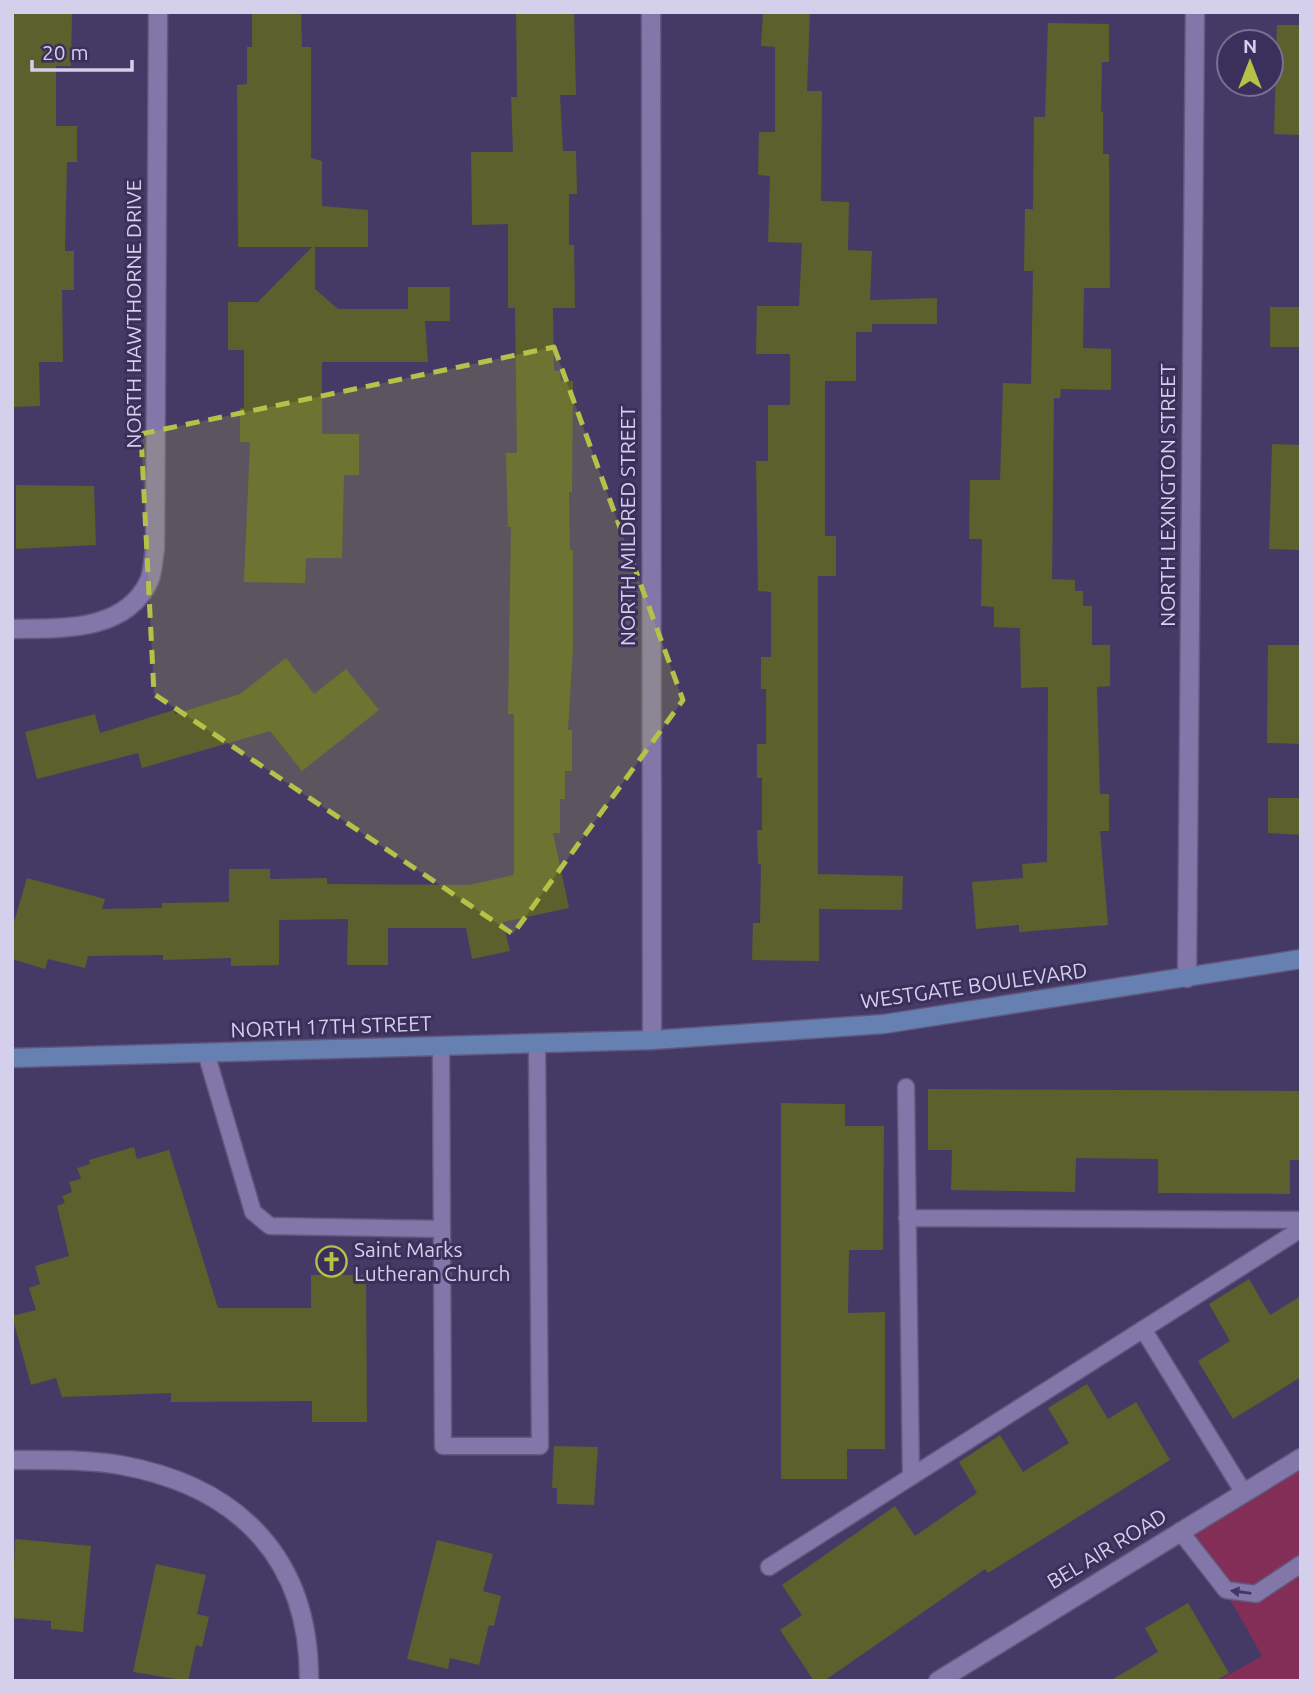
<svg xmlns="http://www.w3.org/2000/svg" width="1313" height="1693" font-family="Ubuntu,sans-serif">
<rect width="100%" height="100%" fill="#453a66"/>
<path fill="#832e57" d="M1301,1458V1681H1218L1262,1656L1189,1526Z"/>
<path fill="#5b602c" d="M14,12H72L71,66H56V126H77V162H67L65,251H74V290H62L63,362H39L40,406L12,407Z
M252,12H301L302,47H311V158L322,161V206L368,210V247H315V289L338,309H408V287H450V321H425L428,362H322V434H359V475H344L342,558H306L305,583L244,582L250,442H240V408H244V350H228V302H258L312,247H238L237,85L247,84V47H252Z
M516,12H574L576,95H560L563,151H576L577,194H569V245H574L575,308H553L554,371H560L561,381H573L572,492H569L570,550H573V647L568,730H572V771H565V799H560V833H553L569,908L503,922L510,951L472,959L466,928H388V965H347L348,919L279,920V965L231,966V958L163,960V955L88,956L85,968L48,959L45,969L12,959V929L27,878L105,899L102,909L162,908V903L229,902V869H270V879L327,878V884L469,885L514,875V714H508L511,527H508L506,453H517L515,308H508V224L472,225L471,152H513L511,97H517Z
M763,12H810L807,91H822L821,201L849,202L848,250L872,251L870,300L937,298V324H872V332H856V381H825V536H836V576H818V874L903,876L902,910L819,909V961L752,960L753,923H760L761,864H758L757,830H762V778H757V744H766V689H761V657H771V592L758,591L756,461H768V405H790V354H756L757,306H799L802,243L768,242L770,176L758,175L759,132H775V47L761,46Z
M1048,23L1109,24V62H1102L1101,112H1103V154H1109L1110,288H1084L1083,348L1111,349V390L1061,389L1060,398H1054L1052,579L1075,580V591H1083V606H1092V645H1110V686L1097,687L1100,794H1109V831H1100L1108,925L1019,932V925L976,929L972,882L1023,878L1022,864L1047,862L1048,687L1021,688L1020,628L994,627V607L981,606L982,539H969L970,480H1000L1003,383L1031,384L1033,271H1024L1025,209H1033L1034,117H1045Z
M1277,25H1301V135L1274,134Z
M1270,307H1301V347H1270Z
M1272,444L1301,445V550L1269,549Z
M16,485L94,486L96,545L16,549Z
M1268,645H1301V744L1267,743Z
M286,658L314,694L346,669L379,710L302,771L270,731L142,768L138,753L37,779L25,732L95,714L100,733L174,710L175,714L240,694Z
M1268,798H1301V835L1268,833Z
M928,1089L1301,1091V1160H1290V1194L1158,1193V1159L1076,1158L1075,1192L951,1190L952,1150H928Z
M781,1103L845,1104V1126H884L883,1250H849L848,1313L885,1312V1449H847V1479H781Z
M134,1147L137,1159L169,1150L218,1308H311V1275H366L367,1422H312V1401L171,1402V1393L62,1397L56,1378L31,1385L12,1316L36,1310L29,1288L40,1284L35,1266L69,1256L57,1206L65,1203L62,1196L72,1192L69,1182L81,1179L77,1168L90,1164L89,1160Z
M1249,1279L1270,1315L1301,1296V1377L1233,1419L1198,1361L1230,1341L1209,1304Z
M1087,1384L1108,1419L1136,1402L1170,1460L988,1573L985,1569L824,1681H814L780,1630L802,1615L782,1585L895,1506L915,1536L977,1493L959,1462L1000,1435L1023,1472L1069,1443L1048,1408Z
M554,1446L598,1447L594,1505L557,1504V1488H552Z
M15,1539L91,1546L83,1632L51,1629V1621L12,1618Z
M437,1540L493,1554L483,1591L501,1596L494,1626L489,1625L479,1665L450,1658L448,1669L407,1659Z
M156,1564L206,1575L197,1614L209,1617L202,1647L196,1645L188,1681L133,1672Z
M1188,1603L1229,1673L1215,1681H1110L1158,1652L1145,1628Z"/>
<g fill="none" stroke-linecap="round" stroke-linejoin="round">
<defs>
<path id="lane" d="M441,1046L443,1446H540L537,1043
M206,1053L253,1212L270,1226L442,1229
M906,1087L911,1477
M907,1218L1301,1220
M1143,1329L1244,1493
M1180,1531L1226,1590L1256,1594L1301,1564
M769,1567L1301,1229"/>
<path id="street" d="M651,12L652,1040
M12,629C59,628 125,633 149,581C153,572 153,559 155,549L158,12
M1187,978L1195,12
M12,1460C48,1460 84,1459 120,1465C238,1486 310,1558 309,1681
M938,1681L1301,1458"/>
<path id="secondary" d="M12,1058L652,1040L884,1024L1301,959"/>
</defs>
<use href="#lane" stroke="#62587d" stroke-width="19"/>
<use href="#street" stroke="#62587d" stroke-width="21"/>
<use href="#secondary" stroke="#62587d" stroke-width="21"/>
<use href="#lane" stroke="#8277a8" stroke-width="16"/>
<use href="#street" stroke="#8277a8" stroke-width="18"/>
<use href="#secondary" stroke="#6680b1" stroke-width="18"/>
</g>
<defs><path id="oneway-solid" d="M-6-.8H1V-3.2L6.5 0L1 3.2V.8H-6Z" transform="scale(1.75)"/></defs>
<use fill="#423763" href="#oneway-solid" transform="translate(1241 1592) rotate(-172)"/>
<path fill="#b7c148" fill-opacity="0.2" stroke="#b7c148" stroke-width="5" stroke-dasharray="14 9" stroke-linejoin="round" d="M554,347L683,700L513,934L154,694L141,434Z"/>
<defs>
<symbol id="church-ring" viewBox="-11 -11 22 22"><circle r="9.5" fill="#3b305b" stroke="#b7c148" stroke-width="1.5"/><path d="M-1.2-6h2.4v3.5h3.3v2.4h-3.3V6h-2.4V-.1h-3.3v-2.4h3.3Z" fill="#b7c148"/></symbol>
</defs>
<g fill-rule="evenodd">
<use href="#church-ring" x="314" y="1244" width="35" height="35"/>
</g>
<g text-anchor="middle" stroke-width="6" stroke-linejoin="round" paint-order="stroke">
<g font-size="21" fill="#d4cfea" stroke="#3b305b">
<text transform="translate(134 314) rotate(-90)" y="7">NORTH HAWTHORNE DRIVE</text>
<text transform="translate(1168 495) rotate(-90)" y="7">NORTH LEXINGTON STREET</text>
<text transform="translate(628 526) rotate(-90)" y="7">NORTH MILDRED STREET</text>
<text transform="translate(974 986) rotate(-8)" y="7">WESTGATE BOULEVARD</text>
<text transform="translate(331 1027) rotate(-2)" y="7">NORTH 17TH STREET</text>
<text transform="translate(1107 1549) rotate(-31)" y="7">BEL AIR ROAD</text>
</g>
<g font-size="21" fill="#d4cfea" stroke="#3b305b" text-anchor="start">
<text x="354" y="1257">Saint Marks<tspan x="354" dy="24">Lutheran Church</tspan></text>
</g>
</g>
<rect width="1313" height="1693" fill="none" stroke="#d4cfea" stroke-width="28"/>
<g transform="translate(1250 63)"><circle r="33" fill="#3b305b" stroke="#787094" stroke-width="2"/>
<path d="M0-5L12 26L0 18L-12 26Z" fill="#b7c148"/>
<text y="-10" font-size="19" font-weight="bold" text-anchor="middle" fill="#d4cfea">N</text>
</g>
<path d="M32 60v10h100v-10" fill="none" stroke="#d4cfea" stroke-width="3.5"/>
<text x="42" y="60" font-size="21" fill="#d4cfea" stroke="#3b305b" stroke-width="5" paint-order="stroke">20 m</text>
</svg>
